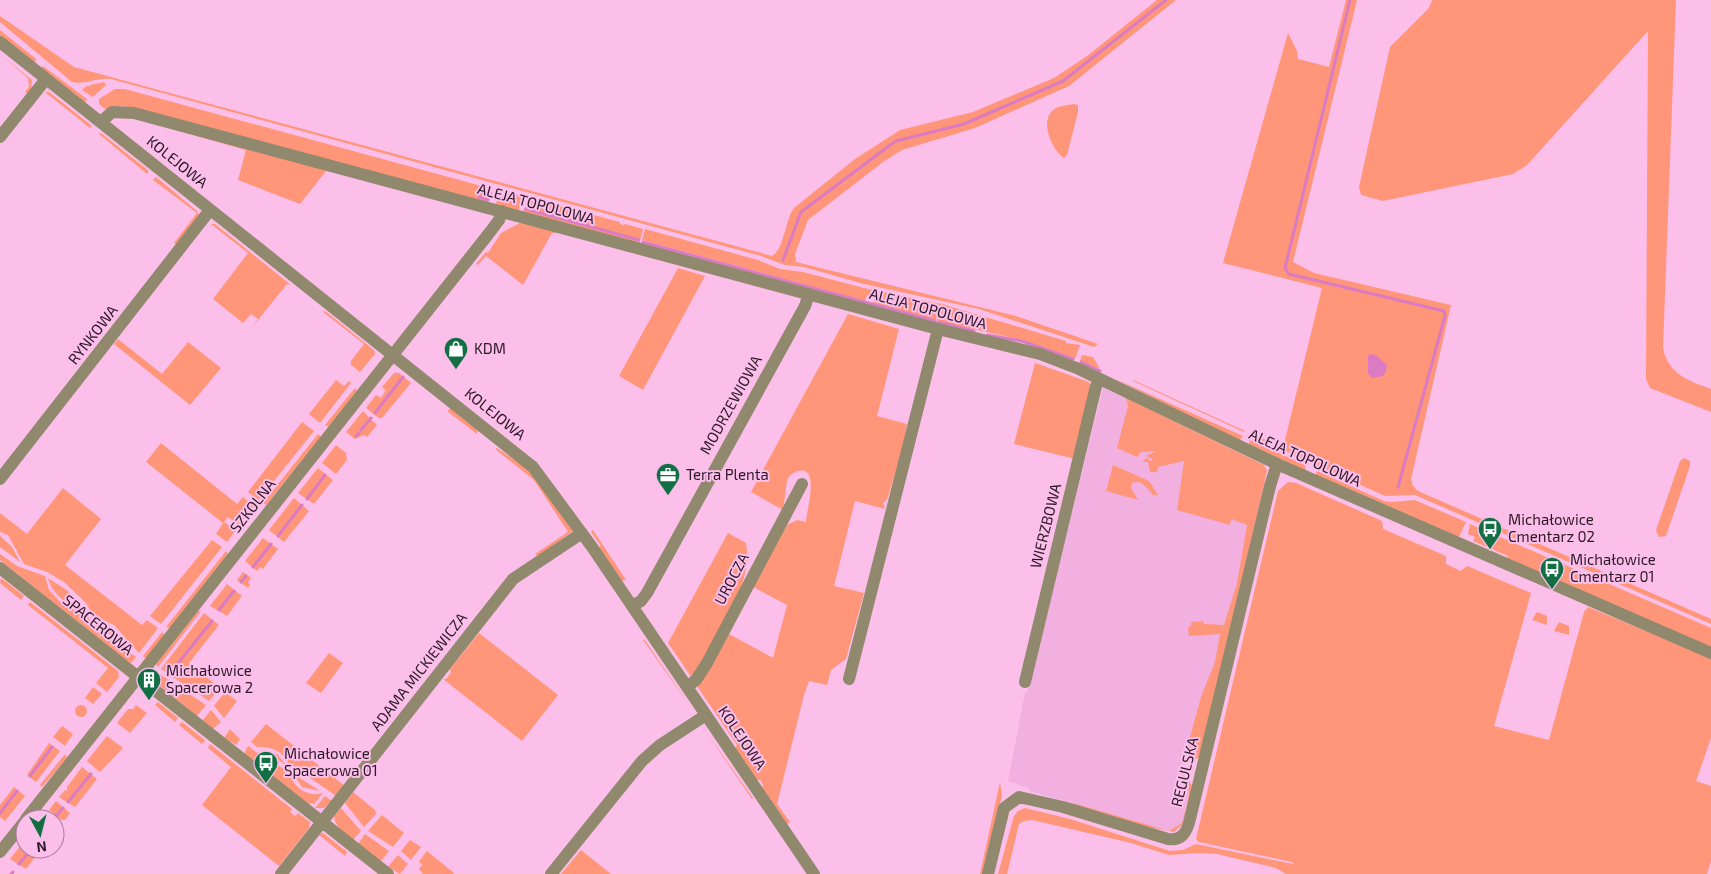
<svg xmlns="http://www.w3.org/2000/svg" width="1711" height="874" font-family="'Exo 2',sans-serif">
<rect width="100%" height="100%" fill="#fbbfea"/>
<path fill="#f1b0df" d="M1103,388L1257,462L1263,472L1198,757L1183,763L1180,773L1185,778L1190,788L1182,823L1169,831L1029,791V788L1008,781L1025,693H1027Z"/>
<path fill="#ff9679" d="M1157,0H1176L1069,86L975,128L902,150L883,162L808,220L795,254L796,262L1016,316L1098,344L1094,347L979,309L864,284L804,267L785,265L761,256L111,79C97,77 85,85 72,82L0,22V16L74,67L772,256C784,250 785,220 794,208L855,159L900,130L973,112L1054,78L1087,56Z
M1346,0H1357L1293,262L1314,273L1451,305L1411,479L1413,486L1418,491L1711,619V624L1415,495L1385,496L1252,436L1253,434L1283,448L1322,288L1223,263L1288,33L1297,51L1298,59L1329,67Z
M1432,0H1676L1663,348C1668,374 1689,381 1711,389V412L1650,388L1646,379L1648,31L1527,165L1513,174L1383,201L1361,195L1359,187L1390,47L1429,8Z
M0,30L36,59L35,63L0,36Z
M0,54L32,80L31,86L34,88L29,95L25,92L29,87L28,78Z
M43,66L87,99L85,104L41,68Z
M104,82L106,85L93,97L82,90L88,85L91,88L90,85Z
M115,89H125L489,188L492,192V198H490L488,203L123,106L105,109L99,104V99Z
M45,92H49L92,126L90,128Z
M1074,104L1078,105V112L1067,155L1064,158C1052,150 1041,124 1051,112C1056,106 1067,105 1074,104Z
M122,115L330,170V172L326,171L300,204L238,180L246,150Z
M101,133L149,171L147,174L99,134Z
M156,177L197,211L199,215L176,244L174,243L197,213L153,180Z
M508,193L521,196L519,211L495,205L499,197Z
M533,199L620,222V224L624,225L625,224L643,229L640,240L525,208L528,200Z
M524,209L640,241L639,244L523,213Z
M520,223L556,230V233H552L523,285L486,256L478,265L476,264L486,252L488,253L501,233Z
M211,224H215L291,285L287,284L250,330L258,319L251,314L243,323L213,299L248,253Z
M645,229L758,260L780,269L803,272L864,288L941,304L936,320L873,303L875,297L867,295L865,301L642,240Z
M642,242L865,303L864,304L641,244Z
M678,268L705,276L643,390L619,376Z
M942,304L1066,341V343L1080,345L1075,359L1022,340L937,321Z
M325,311L374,350L375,354L360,372L351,365V361L364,344L323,312Z
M848,314L899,329L877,416L907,424L901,454L887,500L883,503L885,509L855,501L834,586L864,593L846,659L831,670L827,685L809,681L804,695L777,804L790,822L787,824L762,788L763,784L760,780H756L735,749L737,745L697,686L727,633L773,658L787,605L751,586L787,525L797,520L806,522C806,512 821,465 798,471C794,472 790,475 788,478C786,481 785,502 783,510L751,492Z
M118,339L162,374L188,342L221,368L190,405L114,344Z
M1082,355L1093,357L1100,369L1080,361Z
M1035,363L1089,382L1091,391L1075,459L1014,444Z
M394,373H399L411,383L382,418H379L366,408L376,395L381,398L386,390L382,387Z
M1113,378L1243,436L1239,441Z
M336,380L344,386L349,381L351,383L320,423L309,414Z
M1133,380L1245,431L1244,432L1133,381Z
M355,388L357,391L329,427L325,425Z
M1126,398L1264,465L1267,471L1201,756L1189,763H1183L1201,697L1215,662L1220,634L1189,636L1188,627L1191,626V622L1203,621L1204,624L1224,625L1237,583L1247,525L1231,519L1230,525L1177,510L1184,461L1158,467L1157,472H1150L1148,462H1143L1146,458L1153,462L1152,459L1146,456L1156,451L1141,452L1137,457L1117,448L1128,406Z
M453,407L478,430L477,434L447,411Z
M363,411L377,425L367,437L364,435L355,439L346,432Z
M302,422L314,431L258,501L248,492Z
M318,434L321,437L266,505L263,503Z
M1250,440L1305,465L1306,472L1249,445Z
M161,443L237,504L243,497L254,506L239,525L228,517L224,522L236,530L227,542L216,534L223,523L146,462Z
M336,445L346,453L347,460L336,474L322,463Z
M497,448L530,470L573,531L538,556L535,554L568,532L534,480L495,449Z
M1684,458L1690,461V466L1666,536L1659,537L1656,530L1680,461Z
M1113,465L1149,481L1158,495H1153C1147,488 1141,479 1132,483L1131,488L1138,500L1106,491Z
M318,468L333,480L314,504L298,493Z
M1317,471L1384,501L1392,502L1415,500L1466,522L1458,539L1315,476Z
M1288,482L1296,483L1382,521L1383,529L1446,556V564L1461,571L1467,566L1531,593L1494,726L1549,740L1584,612L1588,607L1711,658V738L1696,781L1711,786V861L1707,874H1286L1276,868L1217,854L1199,853L1169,855L1131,843L1032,820L1024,821L1019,824L1007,874H998L1014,816L1018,811L1025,808L1070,819L1170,851L1183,850L1196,844L1293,864L1292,862L1199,842L1196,839L1278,491Z
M63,488L101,519L65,565L142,625L147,620L158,628L139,653L114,625L93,615L86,603L64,582L47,572L24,564L8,535L0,532V513L27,534Z
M294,498L309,511L284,542L269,530Z
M1470,524L1711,628V649L1506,560L1508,556L1473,541L1475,537L1468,534Z
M593,530L626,580L621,581L598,548L601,546L591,532Z
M728,533L746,543C754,588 713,640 692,678L668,643Z
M0,536L12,547L20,562L0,547Z
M263,538L278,549L263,569L260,567L257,571L245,561Z
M212,540L222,547L161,624L150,616Z
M226,551L228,554L170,628L166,627Z
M0,554L17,566L45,576L49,590L61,603L88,617L101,635L136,657L131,663L125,660L0,560Z
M243,572L251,578L248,582L250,585L248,588L237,580Z
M1,578L24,596L21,600L0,583Z
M48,578L68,591L86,613C70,607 52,595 48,578Z
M227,584L242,596L227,616L210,606Z
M30,602L118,671L119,677L107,692L96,683L108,668L28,605Z
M198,611H201L158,667L156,664Z
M1537,612L1547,616V625L1532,620Z
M204,613L219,625L189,663L220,688L209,701L161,669Z
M95,620L113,629L127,645L105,632Z
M1559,622L1569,626V635L1554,631Z
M162,632L165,635L147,659L143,656Z
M479,633L558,695L522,741L443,679H446L451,673L450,669Z
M644,639L695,713L643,640Z
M329,653L343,663L321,693L306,683Z
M158,673L206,705L197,716L154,681Z
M93,687L102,694L93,704L85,698Z
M225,692L237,701L224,718L214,706Z
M158,702L178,718L175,722L155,705Z
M75 711a6 6 0 1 1 12 0a6 6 0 1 1-12 0Z
M136,705L147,713L130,733L117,723L128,709H133Z
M211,710L221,722L213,729L202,721Z
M182,722L205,740L202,744L179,725Z
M266,724L345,786L336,796L299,770L290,767C285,752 272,746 257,747L251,742Z
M62,726L73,734L65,746L53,737Z
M702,726L753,798L752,799Z
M230,729L240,739L236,745L224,738Z
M107,736L123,748L100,772L87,761Z
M49,743L60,751L36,782L27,775Z
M210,744L292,809L290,812L295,816L298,813L310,822L309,828L279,866L202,805L231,767L208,748Z
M248,746L264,758L288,771C293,786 306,798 323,793L314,804L311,803L309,805L244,754Z
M261,750L277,754L286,765Z
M65,754L67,758L42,787L40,785Z
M82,767L97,779L75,807L59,797L65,790L67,791V787Z
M292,773L320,791L302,787Z
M1180,773L1188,778L1193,788L1182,825L1174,832L1143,826L1073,805V803L1169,831L1182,823C1186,805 1196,786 1180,773Z
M1000,782L1002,795L984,874H980Z
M14,787L25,796L5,821L0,817V805Z
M353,792L375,810L376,814L364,827L345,803Z
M325,796L332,801L324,808H315Z
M56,801L70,813L65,820H61L49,810Z
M341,808L361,831L353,840C345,833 335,828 334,816Z
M382,815L404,833L393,847L368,831Z
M323,833L347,852L345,856L318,834Z
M365,834L389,851L381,861L358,844Z
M410,840L421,847L411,860L401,851Z
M22,844L25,849H33L36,856L26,869L10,859Z
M581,850L611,874H612H561Z
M427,851L454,873L453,874H423L419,869L422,865L419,861Z
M398,855L408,864L400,874L388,867Z"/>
<path fill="#da7bc3" d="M1370,354L1376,355L1387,365L1386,372L1383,376L1372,378L1368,373V357Z"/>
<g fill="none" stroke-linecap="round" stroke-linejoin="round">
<path stroke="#da7bc3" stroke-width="3" d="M1350,0L1285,268L1289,274L1444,311L1445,316L1398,487
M479,197L488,200
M526,209L639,240
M643,242L935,321
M783,260L801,212L890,145L896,141L964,124L1063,81L1166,0
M938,322L974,331
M987,335L1022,341L1073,359
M1081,362L1100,371
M375,413L403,377
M361,430L371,418
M356,436L359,433
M307,499L325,475
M278,536L302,505
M253,567L271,544
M241,582L246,576
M219,610L234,591
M171,672L212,621
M30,776L52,747
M68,802L91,774
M0,813L17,791
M56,816L63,808
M19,864L30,851
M11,874L13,872"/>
<path stroke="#90896e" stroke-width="12" d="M0,42L533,467L592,547L814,874
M101,122L112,112L134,113L938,329L1040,354L1079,369L1277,464L1711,653
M0,137L46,79
M0,479L210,210
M0,568L388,874
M632,606L641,601L647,593L805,306L809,294
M849,679L938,329
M1025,682L1096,386L1100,379
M687,687L696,680L707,663L802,484
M26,819L490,232L499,220L502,211
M0,852L25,821
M281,874L513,579L582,533
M551,874L642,761L660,745L706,715
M988,874L1004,808L1019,797L1063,807L1168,839C1182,841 1187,832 1190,819L1270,486L1277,464"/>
</g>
<defs>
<symbol id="shop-pin" viewBox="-11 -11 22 30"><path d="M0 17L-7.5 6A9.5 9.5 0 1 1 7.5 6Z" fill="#126e43" stroke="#fbbfea"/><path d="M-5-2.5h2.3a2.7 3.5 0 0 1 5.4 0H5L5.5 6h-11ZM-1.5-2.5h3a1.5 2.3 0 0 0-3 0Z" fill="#fff"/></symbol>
<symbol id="office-pin" viewBox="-11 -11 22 30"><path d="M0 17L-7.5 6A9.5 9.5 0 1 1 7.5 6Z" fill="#126e43" stroke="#fbbfea"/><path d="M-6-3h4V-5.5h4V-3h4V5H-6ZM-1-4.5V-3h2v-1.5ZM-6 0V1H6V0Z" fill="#fff"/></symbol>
<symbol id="bus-pin" viewBox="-11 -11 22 30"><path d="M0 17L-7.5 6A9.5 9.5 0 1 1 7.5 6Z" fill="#126e43" stroke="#fbbfea"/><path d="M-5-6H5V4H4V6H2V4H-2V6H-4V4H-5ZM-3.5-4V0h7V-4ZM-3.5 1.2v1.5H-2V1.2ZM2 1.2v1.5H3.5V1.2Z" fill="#fff"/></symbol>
<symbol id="building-pin" viewBox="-11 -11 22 30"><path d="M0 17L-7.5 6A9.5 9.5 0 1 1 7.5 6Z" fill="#126e43" stroke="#fbbfea"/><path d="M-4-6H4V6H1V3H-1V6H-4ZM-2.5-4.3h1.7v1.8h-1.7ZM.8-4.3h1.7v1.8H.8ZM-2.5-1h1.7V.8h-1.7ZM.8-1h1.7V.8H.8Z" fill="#fff"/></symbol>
</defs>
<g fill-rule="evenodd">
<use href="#shop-pin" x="442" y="335" width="28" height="38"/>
<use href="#office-pin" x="654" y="461" width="28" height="38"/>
<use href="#bus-pin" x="1476" y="515" width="28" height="38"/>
<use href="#bus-pin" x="1538" y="555" width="28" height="38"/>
<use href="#building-pin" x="135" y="666" width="28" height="38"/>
<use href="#bus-pin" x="252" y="749" width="28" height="38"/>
</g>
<g text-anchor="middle" stroke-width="4" stroke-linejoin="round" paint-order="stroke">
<g font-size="15" fill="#2d1828" stroke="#fbbfea">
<text transform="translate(177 162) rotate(39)" y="5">KOLEJOWA</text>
<text transform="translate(536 204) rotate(15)" y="5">ALEJA TOPOLOWA</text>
<text transform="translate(928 309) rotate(15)" y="5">ALEJA TOPOLOWA</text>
<text transform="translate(93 335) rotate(-52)" y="5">RYNKOWA</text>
<text transform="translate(731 405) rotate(-61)" y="5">MODRZEWIOWA</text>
<text transform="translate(495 414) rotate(39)" y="5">KOLEJOWA</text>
<text transform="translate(1305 458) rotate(24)" y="5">ALEJA TOPOLOWA</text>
<text transform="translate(253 506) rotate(-52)" y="5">SZKOLNA</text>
<text transform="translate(1046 526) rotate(-76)" y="5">WIERZBOWA</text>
<text transform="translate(732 579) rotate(-62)" y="5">UROCZA</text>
<text transform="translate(98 625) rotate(39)" y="5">SPACEROWA</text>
<text transform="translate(419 672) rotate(-52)" y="5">ADAMA MICKIEWICZA</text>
<text transform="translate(742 738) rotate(56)" y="5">KOLEJOWA</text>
<text transform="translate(1185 772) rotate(-76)" y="5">REGULSKA</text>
</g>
<g font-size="15" fill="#2d1828" stroke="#fbbfea" text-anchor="start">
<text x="474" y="354">KDM</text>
<text x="686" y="480">Terra Plenta</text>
<text x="1508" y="525">Michałowice<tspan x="1508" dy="17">Cmentarz 02</tspan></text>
<text x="1570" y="565">Michałowice<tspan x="1570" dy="17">Cmentarz 01</tspan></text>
<text x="166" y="676">Michałowice<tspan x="166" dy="17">Spacerowa 2</tspan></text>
<text x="284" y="759">Michałowice<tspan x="284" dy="17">Spacerowa 01</tspan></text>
</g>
</g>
<g transform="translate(40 834) rotate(173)"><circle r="24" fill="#fbbfea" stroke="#a97c9c"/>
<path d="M0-4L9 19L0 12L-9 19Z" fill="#126e43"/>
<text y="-8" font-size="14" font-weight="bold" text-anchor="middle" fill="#2d1828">N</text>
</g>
</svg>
